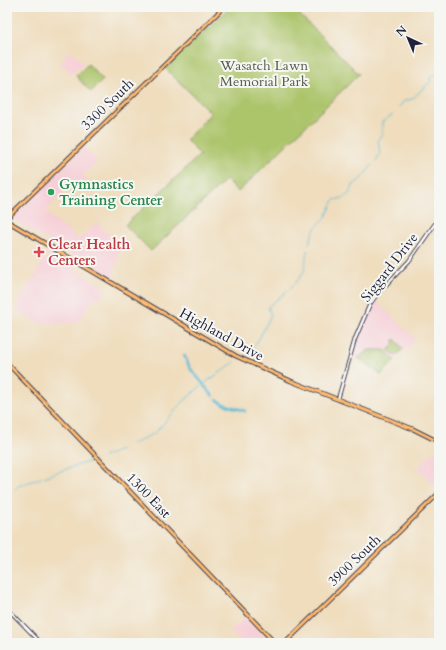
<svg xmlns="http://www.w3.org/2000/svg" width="446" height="650" font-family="Cardo,serif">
<rect width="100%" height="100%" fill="#f6f6f2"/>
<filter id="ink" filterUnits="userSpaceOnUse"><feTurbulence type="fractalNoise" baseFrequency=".025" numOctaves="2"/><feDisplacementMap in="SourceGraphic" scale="8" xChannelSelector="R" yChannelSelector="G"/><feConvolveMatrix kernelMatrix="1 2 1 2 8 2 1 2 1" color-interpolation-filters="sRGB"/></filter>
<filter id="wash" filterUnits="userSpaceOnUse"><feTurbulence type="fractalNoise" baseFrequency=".012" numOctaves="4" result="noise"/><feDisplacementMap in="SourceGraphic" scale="16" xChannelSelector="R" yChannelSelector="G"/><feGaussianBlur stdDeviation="0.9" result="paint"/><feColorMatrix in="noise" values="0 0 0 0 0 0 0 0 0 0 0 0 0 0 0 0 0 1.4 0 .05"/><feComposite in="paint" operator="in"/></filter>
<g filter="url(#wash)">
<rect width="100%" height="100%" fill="#efddbd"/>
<path fill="#f6cfd7" d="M71,50L84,64L72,74L60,63L66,57L64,55L66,53L71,54L69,52Z
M84,147L98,161L83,175L88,180L76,192L70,186L46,211L62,228L65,227L78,240L97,222L120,247L113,280L16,221L15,214Z
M50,254L104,287L103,294L99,298H94L77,323H38L15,308L47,255Z
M375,300L416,339L381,375L358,358H351L364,320Z
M439,435V491L418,468L438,447L435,437Z
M245,617L246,618L270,643H235L239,639L230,631Z"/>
<path fill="#acc46a" stroke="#677352" d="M230,7H292L359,74L238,192L226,180L151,251L125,225L200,155L186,140L211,113L165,68Z
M88,64L103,80L91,92L76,76Z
M395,339L403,349L395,356L388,350L395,343L393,341Z
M369,350H385L395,360L381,375L358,358Z"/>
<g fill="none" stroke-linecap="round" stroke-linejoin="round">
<path stroke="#59bad8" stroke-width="1" d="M398,108L404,101L412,99L431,81L429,78L439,72
M376,161L380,153L378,140L382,134V122L392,115
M309,243L315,228L326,217L334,200C345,198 350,196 353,185L360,180L372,165
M247,355L259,339L271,315L268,307C277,299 300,282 304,271C307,264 304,257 308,250
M205,383L235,362
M132,444L155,433L183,402L201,386
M103,457L123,449
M15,489L18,486C44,477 68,468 94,460
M7,495L8,494"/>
<path stroke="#59bad8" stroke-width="2.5" d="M184,355L190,368L213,396
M217,400L224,404L245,411"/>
</g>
</g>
<g filter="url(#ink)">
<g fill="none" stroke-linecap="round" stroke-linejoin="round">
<defs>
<path id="minor" d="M338,399L355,339L370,304L378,293L409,261L439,218
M7,608L41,643"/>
<path id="major" d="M7,218L224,7
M7,221L236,356L291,381L413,429L439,442
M7,363L275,643
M285,643L439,493"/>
</defs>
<use href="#minor" stroke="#413e4e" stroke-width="4.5"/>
<use href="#major" stroke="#413e4e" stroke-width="5"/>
<use href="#minor" stroke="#fff" stroke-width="2.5"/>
<use href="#major" stroke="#ffbb71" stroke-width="3"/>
</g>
</g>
<circle fill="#2e9e5b" stroke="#f6f6f2" stroke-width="1.5" cx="51" cy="192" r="4"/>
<path fill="#e0444e" stroke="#f6f6f2" stroke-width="1.5" d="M37 246h4v4h4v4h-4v4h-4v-4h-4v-4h4z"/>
<g text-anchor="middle" stroke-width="4" stroke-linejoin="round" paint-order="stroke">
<g font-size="14" fill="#525b4b" stroke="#f6f6f2">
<text x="264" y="70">Wasatch Lawn<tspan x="264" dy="16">Memorial Park</tspan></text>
</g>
<g font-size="14" fill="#22223b" stroke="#f6f6f2">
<text transform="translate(107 104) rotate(-44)" y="5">3300 South</text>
<text transform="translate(389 267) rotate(-52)" y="5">Siggard Drive</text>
<text transform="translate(222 334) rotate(29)" y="5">Highland Drive</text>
<text transform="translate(149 495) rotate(46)" y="5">1300 East</text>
<text transform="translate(354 560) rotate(-44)" y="5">3900 South</text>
</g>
<g font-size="14" font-weight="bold" fill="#27864d" stroke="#f6f6f2" text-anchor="start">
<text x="59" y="189">Gymnastics<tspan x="59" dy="16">Training Center</tspan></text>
</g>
<g font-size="14" font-weight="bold" fill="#be3a42" stroke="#f6f6f2" text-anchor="start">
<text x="48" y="249">Clear Health<tspan x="48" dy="16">Centers</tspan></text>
</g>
</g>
<rect width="446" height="650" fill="none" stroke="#f6f6f2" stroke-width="24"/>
<g transform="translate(408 38) rotate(316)" stroke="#f6f6f2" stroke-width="3" paint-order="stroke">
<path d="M0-3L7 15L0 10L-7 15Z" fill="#22223b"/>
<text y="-6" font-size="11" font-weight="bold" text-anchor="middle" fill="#22223b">N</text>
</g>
</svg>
